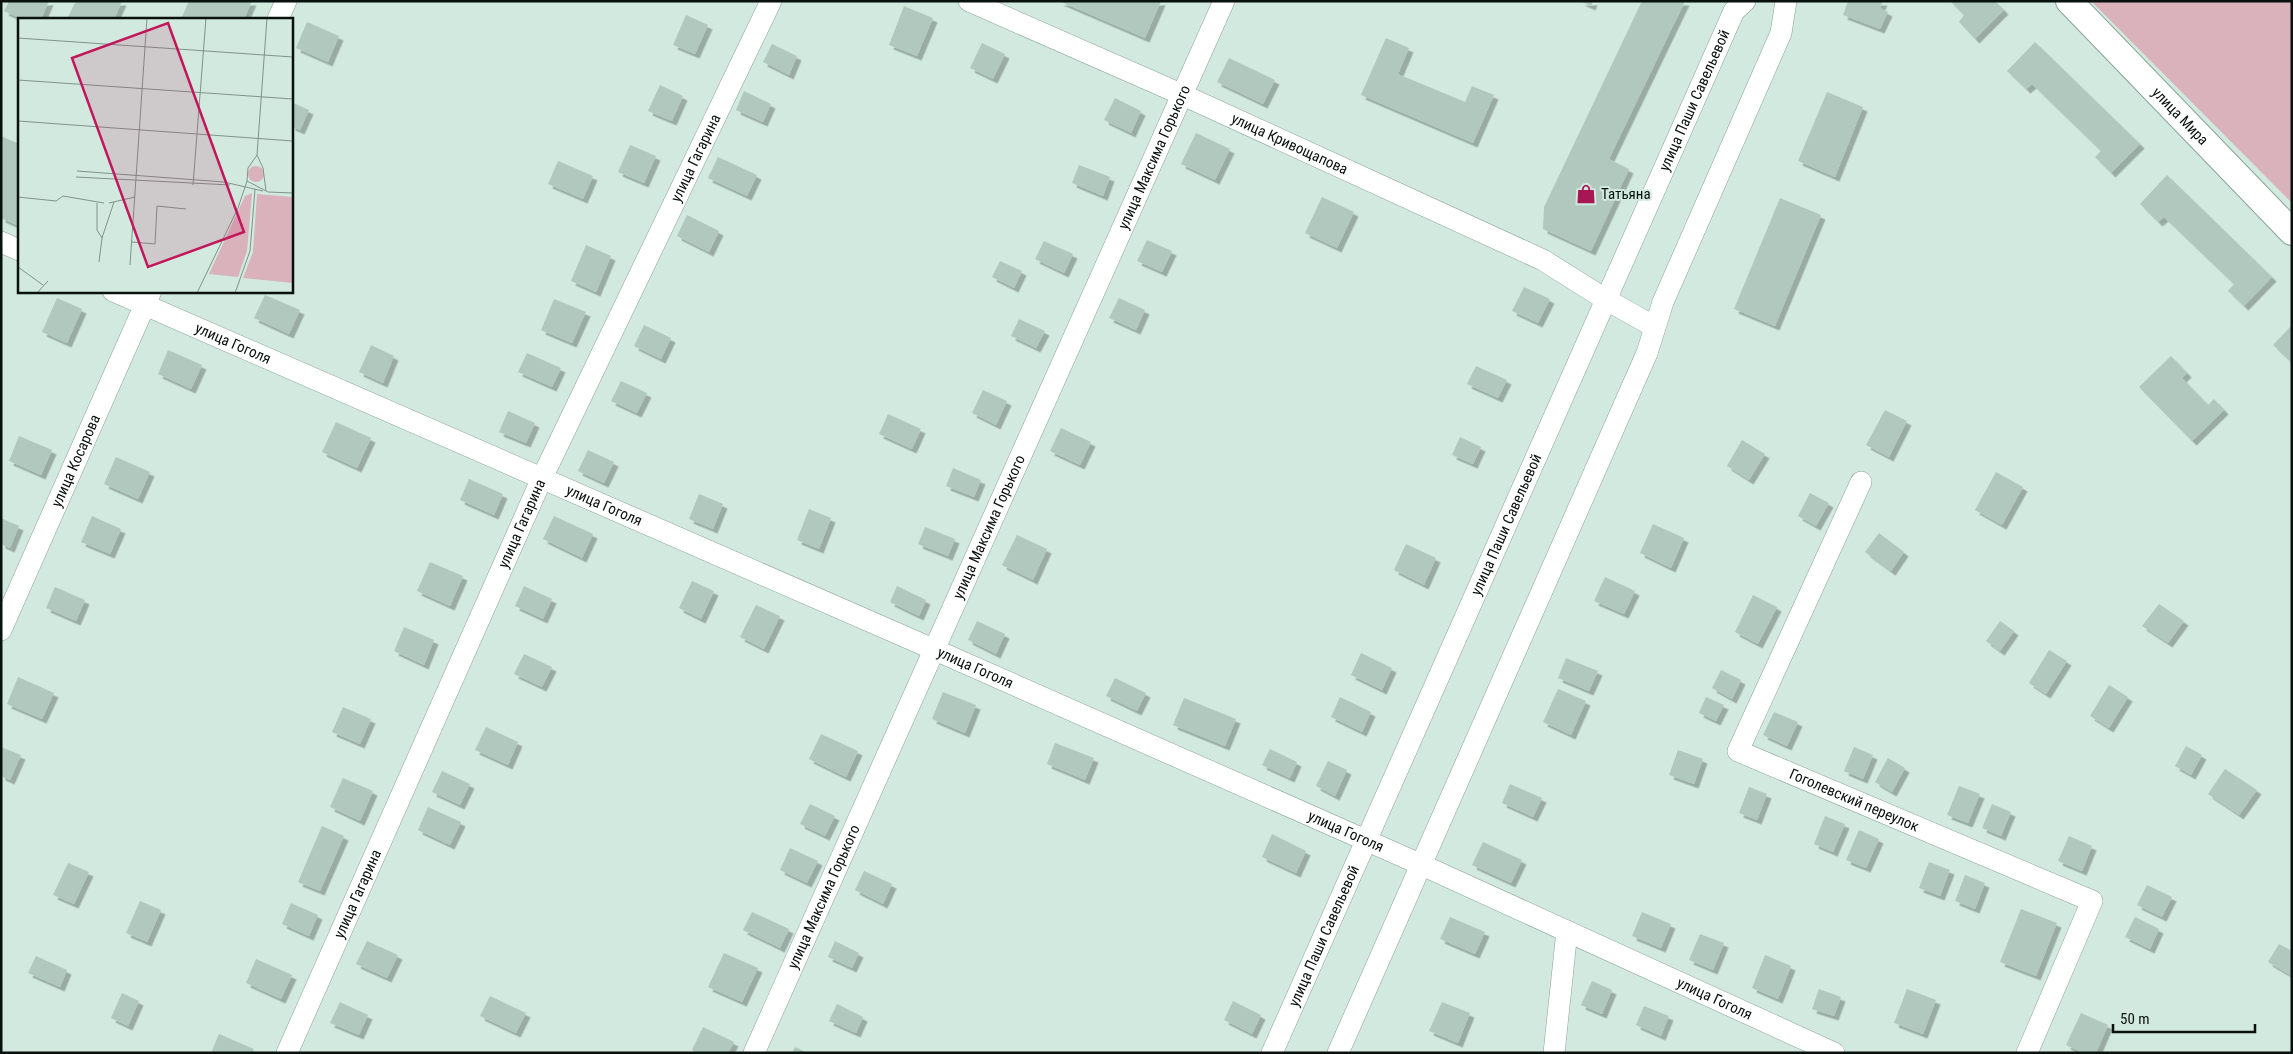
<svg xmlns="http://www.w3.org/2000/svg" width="2293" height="1054" font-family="'Roboto Condensed',sans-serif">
<defs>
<filter id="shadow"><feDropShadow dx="4.5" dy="4.5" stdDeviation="0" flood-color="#0004"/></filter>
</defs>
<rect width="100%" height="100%" fill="#d1e9de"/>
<path fill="#dab2bb" d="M2091,1H2292V203Z"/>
<path fill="#b0c8bd" filter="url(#shadow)" d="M9,1H49L41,19H22L4,11Z
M76,1H122L114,19H67Z
M189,1H252L244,19H181Z
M1059,1H1161L1145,38Z
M1580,1H1593L1591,6Z
M1642,1H1685L1609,159L1629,169L1591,251L1543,229L1544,207Z
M1848,1H1883L1880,8L1888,12L1880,29L1843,15Z
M1950,1H1995L2004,10L1975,39L1959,22L1964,15Z
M904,6L933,18L917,56L889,45Z
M686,15L708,25L695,54L673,45Z
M307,22L339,36L328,62L296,48Z
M1386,38L1409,48L1398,74L1465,102L1472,86L1494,95L1473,143L1361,95Z
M2035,42L2140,144L2111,173L2095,157L2101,151L2032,84L2026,89L2007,71Z
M982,43L1005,54L993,79L970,68Z
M772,44L797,56L789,75L763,62Z
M1229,58L1275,80L1263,104L1217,82Z
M660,85L683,96L672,121L648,111Z
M744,91L771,104L763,122L736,110Z
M1827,92L1863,107L1835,177L1798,161Z
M1115,98L1141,111L1131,133L1104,120Z
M291,102L309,110L300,130L291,126Z
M1196,133L1230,149L1215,180L1181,164Z
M1,136L19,144V226L1,218Z
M630,145L656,156L644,183L618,172Z
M718,157L757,175L747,196L708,178Z
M558,161L593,176L583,199L548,184Z
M1079,165L1110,177L1103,196L1072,183Z
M2167,175L2272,277L2244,306L2228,291L2234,284L2164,217L2158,222L2140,204Z
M1322,197L1354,212L1337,248L1305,233Z
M1780,198L1821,215L1775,326L1734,309Z
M687,215L719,231L709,252L677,236Z
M1147,240L1172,251L1162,272L1137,261Z
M1044,241L1073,254L1064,273L1035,259Z
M586,245L611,256L596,292L571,281Z
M1000,261L1022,271L1014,288L992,277Z
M1524,287L1550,299L1538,323L1512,311Z
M265,295L300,310L289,334L254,318Z
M57,298L82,309L67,343L42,332Z
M1119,298L1145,310L1136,330L1109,318Z
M554,299L586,312L572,343L541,330Z
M1019,319L1045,331L1036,348L1011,336Z
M644,325L671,338L661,359L634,346Z
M2292,325V363L2273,345Z
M371,345L394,356L383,383L359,372Z
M168,350L202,365L191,389L158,374Z
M527,353L561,368L552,387L518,372Z
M2171,356L2187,373L2182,378L2208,405L2214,399L2224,410L2192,441L2139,387Z
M1476,366L1507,380L1498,398L1467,384Z
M621,381L647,393L637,413L611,401Z
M983,390L1007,401L996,425L972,413Z
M1885,410L1907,421L1889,457L1866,445Z
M508,411L535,423L526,443L499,432Z
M888,414L921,429L912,449L879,434Z
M336,422L371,438L357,468L322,452Z
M1061,428L1091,442L1080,465L1050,451Z
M19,436L52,450L41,475L9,461Z
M1460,437L1481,447L1473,464L1452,455Z
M1742,440L1765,454L1749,480L1727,466Z
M588,450L614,462L604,483L578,471Z
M116,457L150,472L138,499L104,484Z
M953,468L981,480L974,497L946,486Z
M1996,472L2023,487L2002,525L1975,510Z
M469,479L503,494L494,515L460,500Z
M1810,493L1829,503L1816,526L1798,516Z
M699,494L723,504L713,529L689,519Z
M809,509L831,518L819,549L797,540Z
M92,516L121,529L110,554L81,542Z
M554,516L593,534L582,558L543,539Z
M1,518L19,526L10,548L1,544Z
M1653,524L1684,538L1671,568L1640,553Z
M925,527L955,539L948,556L918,544Z
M1879,533L1904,552L1891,571L1865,552Z
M1017,535L1047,549L1033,580L1002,565Z
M1406,544L1436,558L1424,585L1394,570Z
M430,562L463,576L450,606L417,591Z
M1605,577L1635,591L1624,614L1594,601Z
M692,581L714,591L701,619L679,608Z
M524,586L552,599L543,619L515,606Z
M897,586L926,600L919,616L890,602Z
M55,587L85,600L76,621L46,608Z
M1753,595L1777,607L1758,644L1735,632Z
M2159,604L2184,621L2168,643L2142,626Z
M756,605L780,616L764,649L740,637Z
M977,621L1005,634L996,654L968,640Z
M2000,621L2014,631L2000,651L1986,641Z
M404,627L434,640L424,665L394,651Z
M2049,650L2067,661L2046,694L2029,683Z
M1361,653L1392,668L1382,690L1351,675Z
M524,654L552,667L542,687L514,674Z
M1566,658L1598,671L1589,691L1558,678Z
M1721,670L1741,680L1732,699L1712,688Z
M18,677L54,693L42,719L7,704Z
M1115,678L1146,693L1137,711L1106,696Z
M2109,685L2128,697L2109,728L2090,716Z
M1558,689L1586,701L1571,735L1543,722Z
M943,692L976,705L965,733L932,719Z
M1340,697L1371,712L1362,732L1331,717Z
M1706,697L1724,705L1716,721L1699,713Z
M1184,698L1236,719L1225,746L1173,725Z
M343,707L371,719L360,744L332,732Z
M1774,712L1798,722L1787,746L1763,735Z
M486,727L518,742L508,765L475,750Z
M821,734L858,751L846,777L809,759Z
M1055,743L1094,758L1085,780L1047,764Z
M2186,746L2202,755L2191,775L2175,766Z
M1,747L21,755L10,780L1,776Z
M1854,747L1873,755L1863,779L1844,771Z
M1270,749L1297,762L1290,778L1262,765Z
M1678,750L1703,759L1694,784L1669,775Z
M1888,758L1905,768L1892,792L1875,782Z
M1328,761L1347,770L1335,796L1316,786Z
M2225,769L2257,790L2239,815L2208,794Z
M442,771L470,784L460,805L432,792Z
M343,778L373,791L360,821L330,807Z
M1510,784L1542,798L1533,817L1502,803Z
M1959,786L1980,794L1968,823L1947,815Z
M1749,787L1767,794L1757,820L1739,813Z
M810,804L835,816L825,836L800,824Z
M1992,804L2011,812L2001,836L1982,828Z
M428,807L461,822L450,845L418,830Z
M1825,816L1845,824L1833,852L1814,844Z
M322,826L344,836L320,891L298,882Z
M1859,830L1879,839L1866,868L1846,860Z
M1272,834L1306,851L1296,873L1262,857Z
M2069,836L2092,846L2082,871L2058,861Z
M1483,842L1522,860L1511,883L1472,865Z
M790,848L818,861L807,883L780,870Z
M1929,862L1950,870L1940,896L1919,888Z
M68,863L89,872L74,904L53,895Z
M864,871L892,884L883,904L855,890Z
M1965,875L1985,883L1975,909L1955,901Z
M2147,885L2172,897L2162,917L2137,905Z
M140,901L161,910L147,942L126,933Z
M291,903L318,915L309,936L282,924Z
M2021,909L2057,923L2036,976L2000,962Z
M752,912L789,929L780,948L743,930Z
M1642,912L1671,924L1661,948L1632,936Z
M1450,917L1485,932L1475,954L1440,939Z
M2135,917L2159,929L2150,949L2125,937Z
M1700,934L1724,943L1713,970L1689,960Z
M367,941L398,955L387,978L356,964Z
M835,941L859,953L852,968L828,957Z
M2279,944L2292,951V976L2268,962Z
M724,953L758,968L742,1002L708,987Z
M1765,955L1791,966L1778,999L1752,988Z
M36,956L67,970L60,987L28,973Z
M256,959L292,975L281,999L246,983Z
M1592,981L1612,990L1602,1014L1581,1005Z
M1819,989L1841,997L1834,1016L1812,1009Z
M1907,989L1936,1000L1923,1034L1894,1023Z
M122,993L139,1001L128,1026L111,1018Z
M490,996L526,1013L516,1033L480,1016Z
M1233,1001L1261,1015L1252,1034L1224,1020Z
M340,1002L368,1015L359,1035L330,1023Z
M1442,1002L1470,1013L1458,1043L1429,1031Z
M837,1004L863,1017L856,1033L829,1021Z
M1644,1006L1669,1016L1661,1036L1636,1025Z
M2081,1013L2108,1025L2096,1053H2083L2066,1045Z
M703,1027L734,1042L728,1053H697L692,1050Z
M219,1034L254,1049L252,1053H211Z
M795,1047L808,1053H792Z"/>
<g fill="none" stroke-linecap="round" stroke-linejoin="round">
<defs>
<g id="minor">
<path id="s1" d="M969,1L1183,95L1543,260L1605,299L1655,327"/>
<path d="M278,19L286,1"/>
<path d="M1,242L19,250"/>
<path id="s2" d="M113,291L933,649L1422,865L1834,1053"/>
<path id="s3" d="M1861,482L1738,751L2092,901L2027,1053"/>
<path id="s4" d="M1,630L151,291"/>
<path id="s5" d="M287,1053L542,478L771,1"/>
<path id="s6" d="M754,1053L1224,1"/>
<path id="s7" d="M1272,1053L1734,11L1745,1"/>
<path d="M1338,1053L1647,353L1663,302L1781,33L1786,1"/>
<path d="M1554,1053L1567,931"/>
</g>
<g id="tertiary">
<path id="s8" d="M2069,1L2292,232"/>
</g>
</defs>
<use href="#minor" stroke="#8ca399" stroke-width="22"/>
<use href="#tertiary" stroke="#8ca399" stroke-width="28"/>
<use href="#minor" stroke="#fff" stroke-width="21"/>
<use href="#tertiary" stroke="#fff" stroke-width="26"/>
</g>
<defs>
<symbol id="shop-bare" viewBox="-9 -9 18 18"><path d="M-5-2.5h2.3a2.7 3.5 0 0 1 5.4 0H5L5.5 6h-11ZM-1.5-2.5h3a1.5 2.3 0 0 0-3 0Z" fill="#a81754" stroke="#d1e9de" stroke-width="2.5" paint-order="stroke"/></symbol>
</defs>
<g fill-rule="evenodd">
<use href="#shop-bare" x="1572" y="180" width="28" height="28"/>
</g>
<g text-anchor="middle" stroke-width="4" stroke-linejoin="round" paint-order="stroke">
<g font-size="15" fill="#09110e" stroke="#d1e9de">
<text dy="5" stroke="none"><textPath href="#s7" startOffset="1042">улица Паши Савельевой</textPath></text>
<text dy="5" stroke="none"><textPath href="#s8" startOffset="160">улица Мира</textPath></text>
<text dy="5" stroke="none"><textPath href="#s1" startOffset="351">улица Кривощапова</textPath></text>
<text dy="5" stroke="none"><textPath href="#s6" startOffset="981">улица Максима Горького</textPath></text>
<text dy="5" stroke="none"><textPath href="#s5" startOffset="984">улица Гагарина</textPath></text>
<text dy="5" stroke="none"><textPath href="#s2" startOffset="131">улица Гоголя</textPath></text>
<text dy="5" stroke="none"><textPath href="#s4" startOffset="185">улица Косарова</textPath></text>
<text dy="5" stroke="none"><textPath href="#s2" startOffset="536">улица Гоголя</textPath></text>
<text dy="5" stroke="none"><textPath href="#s5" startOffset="579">улица Гагарина</textPath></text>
<text dy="5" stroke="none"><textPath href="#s7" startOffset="578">улица Паши Савельевой</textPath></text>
<text dy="5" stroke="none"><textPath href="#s6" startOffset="576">улица Максима Горького</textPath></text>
<text dy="5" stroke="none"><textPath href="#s2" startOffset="941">улица Гоголя</textPath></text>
<text dy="5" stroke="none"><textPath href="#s3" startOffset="422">Гоголевский переулок</textPath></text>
<text dy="5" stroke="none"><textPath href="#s2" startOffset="1346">улица Гоголя</textPath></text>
<text dy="5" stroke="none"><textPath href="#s5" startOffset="174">улица Гагарина</textPath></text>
<text dy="5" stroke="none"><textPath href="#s6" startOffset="171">улица Максима Горького</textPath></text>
<text dy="5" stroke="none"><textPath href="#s7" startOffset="128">улица Паши Савельевой</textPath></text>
<text dy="5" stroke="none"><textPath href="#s2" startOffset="1751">улица Гоголя</textPath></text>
</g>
<g font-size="15" fill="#09110e" stroke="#d1e9de" text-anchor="start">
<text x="1601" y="199">Татьяна</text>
</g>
</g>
<g transform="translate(18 18)">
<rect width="275" height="275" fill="#d1e9de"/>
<path d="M230 156a8 8 0 1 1 16 0a8 8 0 1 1-16 0ZM234,175L229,233L220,259L191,256L227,178ZM239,176L275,179V265L225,260L235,234Z" fill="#dab2bb"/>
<path fill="none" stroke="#81938b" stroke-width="1" d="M249,0L239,137L230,150L229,163L250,174L275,175M0,20L275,39M0,62L275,81M0,103L275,123M239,137L245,150L248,173M59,153L206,164L245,173M58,159L212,167M175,167L188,0M0,179L38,183L45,178L86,185M79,185V212L84,220M91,185L117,179M114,224L137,226L139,188L168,191M81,244L84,220L96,184M112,247L129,0M0,249L25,267M19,275L30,263M179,275L220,190L229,163M217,275L232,233L237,171"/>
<path fill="#c2185b" fill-opacity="0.15" stroke="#c2185b" stroke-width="2.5" d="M150,5L226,214L130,249L54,40Z"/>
<rect width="275" height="275" fill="none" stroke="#09110e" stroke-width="2.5"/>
</g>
<rect width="2293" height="1054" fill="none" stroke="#09110e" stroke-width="5"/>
<path d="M2113 1024v8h142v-8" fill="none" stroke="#09110e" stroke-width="2.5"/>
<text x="2120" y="1024" font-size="15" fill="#09110e" stroke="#d1e9de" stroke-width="4" paint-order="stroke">50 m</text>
</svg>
